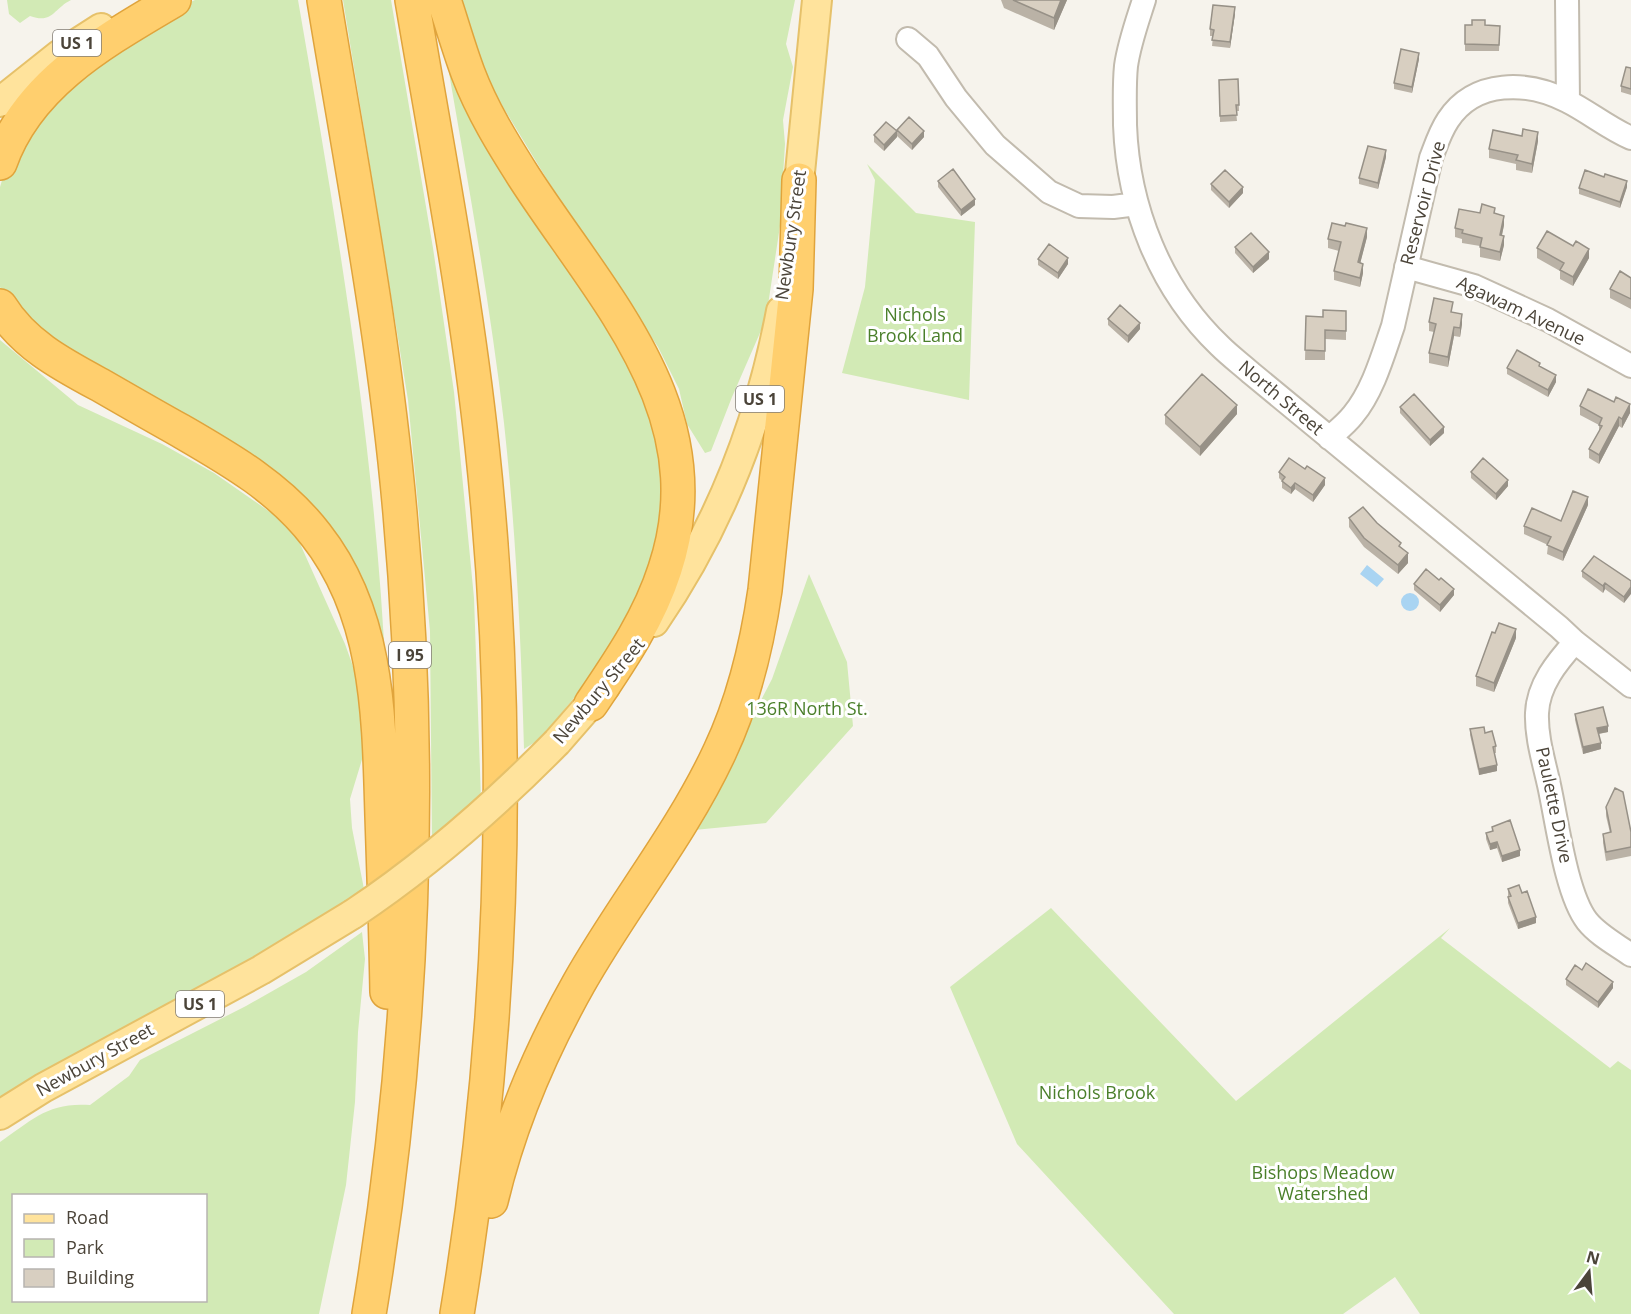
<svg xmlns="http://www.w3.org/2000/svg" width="1631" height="1314" font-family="'Open Sans',sans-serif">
<rect width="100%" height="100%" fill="#f6f3ec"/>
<path fill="#d2eab5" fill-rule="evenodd" d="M7,0H71C53,9 53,24 30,16L20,23L9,14Z
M195,0H298C337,225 376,452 386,681L339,550L19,319L0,287V187L3,177L39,108L157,18Z
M343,0H391L433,248L454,392L474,598L481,799L432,842L430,631L408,400Z
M461,0H795L786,44L793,67L783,120L785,144L780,226L768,305L763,326L732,397L711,451L705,453L687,424L679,389L658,347L548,181L503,107L474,52Z
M443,38L629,351L668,470L654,572L598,669L540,739L524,749C521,640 516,532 504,423C489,295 465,166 443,38Z
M867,164L916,213L975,222L969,400L842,373L865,287L875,180Z
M0,340L78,405L162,444L214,473L293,528L345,644L360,686L364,753L350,799L352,828L364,889L254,959L65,1059L0,1098Z
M809,574L847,662L853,726L766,823L694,830L772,679Z
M1051,908L1236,1101L1450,928L1441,938L1610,1068L1618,1061L1631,1070V1314H1420L1395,1277L1343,1314H1174L1017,1144L950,987Z
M362,932L365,959L358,1032L355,1102L346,1185L319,1314H0V1142C32,1120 48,1102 90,1105L129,1076L140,1060L246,1006L306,972ZM14,1196H206V1300H14Z"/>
<path fill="#a9d4f2" d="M1367,565L1384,579L1377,587L1360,574Z
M1401 602a9 9 0 1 1 18 0a9 9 0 1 1-18 0Z"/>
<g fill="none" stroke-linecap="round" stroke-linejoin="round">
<defs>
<path id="minor" d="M1144,0C1137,22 1129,44 1126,66C1124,86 1125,106 1125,125C1128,207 1160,289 1220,346C1230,356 1241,364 1251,373L1559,627L1575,642L1631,686
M1567,0L1568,101
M908,39L928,56L956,98L995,145L1049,192L1079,206L1113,207L1137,204
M1406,267L1474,286L1548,320L1631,366
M1329,438C1337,431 1346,424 1353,415C1373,391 1383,355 1393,326L1431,158C1436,145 1440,132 1448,120C1475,79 1528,81 1567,101C1589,112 1608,128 1631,138
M1575,642C1557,662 1538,685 1537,713C1536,737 1544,762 1549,785C1557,821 1566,894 1587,921C1598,935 1617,945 1631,955"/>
<path id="major" d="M0,102L59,55L101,28
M797,203L817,0
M654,622C718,529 760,423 781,311
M557,742L605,687
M0,1115L43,1088L261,970L353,914"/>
<path id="highway" d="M324,0C352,170 385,341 400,513C424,780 413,1049 369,1314
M412,0C437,148 466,297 482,446C513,735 504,1028 457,1314
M444,0C452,24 459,49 468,73C482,110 503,144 524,177C602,298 717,412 665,569C649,619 620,661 591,704
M0,163C28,83 105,41 174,0
M0,306C24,345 63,365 102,386C128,401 154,416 181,431C231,460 280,488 316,535C379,615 379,718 382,816C384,875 386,934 387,992
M491,1201C509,1125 540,1052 579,983C623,905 682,833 720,751C744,700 757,645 765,590L796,289L799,180"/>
</defs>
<use href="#minor" stroke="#c2bbae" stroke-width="26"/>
<use href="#major" stroke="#e6c16a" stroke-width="32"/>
<use href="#highway" stroke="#e0a43c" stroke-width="36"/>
<use href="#minor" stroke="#fff" stroke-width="22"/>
<use href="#major" stroke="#ffe39c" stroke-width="28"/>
<use href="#highway" stroke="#ffcf6e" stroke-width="33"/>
<defs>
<path id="major-bridge" d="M353,914C428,864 494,806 557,742"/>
</defs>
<use href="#major-bridge" stroke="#e6c16a" stroke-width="32" stroke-linecap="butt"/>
<use href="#major-bridge" stroke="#ffe39c" stroke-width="28"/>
</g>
<path fill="#bab2a6" d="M1001,0H1067L1054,30L1004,8Z
M1235,14L1230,48L1212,46L1213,36H1210V29Z
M1465,25L1500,26L1499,51H1465Z
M1419,59L1412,93L1394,89V83Z
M1631,68V95L1621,92V86Z
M1238,79L1239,111H1236L1237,121L1220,122L1219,80Z
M897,130L924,137L912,150L897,136Z
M874,135L897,137L884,151L874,142Z
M1538,141L1532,173L1516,170V164L1489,158V149Z
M1386,157L1378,189L1359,184V178Z
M938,181L975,205L961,216L938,187Z
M1211,184L1243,193L1229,208L1211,190Z
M1627,187L1620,208L1579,194V188Z
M1480,213H1495L1504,225L1502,235L1504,245L1500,261L1480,257V246L1462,243V239L1455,237V228Z
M1367,237L1360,263L1363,273L1360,287L1334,280V271L1339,251L1328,248V239Z
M1573,246L1589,258L1573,286L1560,279V271L1537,258V248Z
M1235,247L1269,259L1253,273L1235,253Z
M1038,259L1068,264L1058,279L1038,265Z
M1631,278V309L1610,298V289Z
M1346,311V340L1325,339V360H1305L1306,316L1323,317Z
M1453,312L1462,324L1460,337L1454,336L1448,367L1429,363V353L1434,332L1429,331V322Z
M1108,319L1140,329L1128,343L1108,325Z
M1507,368L1556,382L1548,397L1507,374Z
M1580,406L1630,413L1622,428L1619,426L1599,464L1589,458V449L1599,432V425L1580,415Z
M1400,407L1444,433L1430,446L1400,413Z
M1237,414L1200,456L1165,424V415Z
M1279,472L1325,485L1313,502L1295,489L1291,494L1282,488V481L1279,478Z
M1471,472L1508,486L1496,500L1471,478Z
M1588,505L1563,561L1547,554L1548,545L1524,534V526L1561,521Z
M1349,518L1377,523L1401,548L1408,563L1398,574L1364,547L1349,527Z
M1582,571L1631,581L1624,603L1605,589L1603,593L1582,577Z
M1414,584L1454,595L1440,612L1414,590Z
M1516,638L1494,692L1476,686V676Z
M1575,714L1608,732L1599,734L1601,749L1583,754L1575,720Z
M1470,729L1496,746V753H1494L1497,771L1479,775L1470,735Z
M1606,807L1631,832V856L1606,861L1603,843V834L1610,833L1606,816Z
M1492,827L1520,856L1502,862L1497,848L1490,850L1486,839V833L1492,831Z
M1508,889L1522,893L1536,923L1518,929L1508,903Z
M1582,970L1613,988L1598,1008L1566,985V979Z"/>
<path fill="#979187" d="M1061,0H1067L1054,30V18Z
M1235,7V14L1230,48V42Z
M1419,53V59L1412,93V87Z
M897,131V137L884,151V145Z
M924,131V137L912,150V144Z
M1538,132V141L1532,173V164Z
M1386,150V157L1378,189V183Z
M1627,181V187L1620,208V202Z
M1243,187V193L1229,208V202Z
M975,199V205L961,216V210Z
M1504,216V225L1500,244V235Z
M1367,228V237L1358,272V262Z
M1504,236V245L1500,261V252Z
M1589,249V258L1573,286V277Z
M1269,252V259L1253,273V267Z
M1068,258V264L1058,279V273Z
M1363,264V273L1360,287V278Z
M1462,314V324L1460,337V328Z
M1140,323V329L1128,343V336Z
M1454,327V336L1448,367V357Z
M1556,375V382L1548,397V390Z
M1630,404V413L1622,428V419Z
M1237,405V414L1200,456V447Z
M1619,417V426L1599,464V455Z
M1444,427V433L1430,446V440Z
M1325,478V485L1313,502V495Z
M1508,480V486L1496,500V494Z
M1295,483V489L1291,494V488Z
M1588,497V505L1563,561V552Z
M1408,553V563L1398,574V565Z
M1605,583V589L1603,593V586Z
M1631,587V594L1624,603V597Z
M1454,589V595L1440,612V605Z
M1516,629V638L1494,692V683Z
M1608,726V732L1597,734V728Z
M1601,743V749L1583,754V747Z
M1497,765V771L1479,775V769Z
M1497,842V848L1490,850V844Z
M1520,850V856L1502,862V856Z
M1536,917V923L1518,929V923Z
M1613,982V988L1598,1008V1002Z"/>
<path fill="#d8cfc1" stroke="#979187" stroke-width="1.5" d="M1013,0H1061L1054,18Z
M1213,5L1235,7L1230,42L1212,40L1214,30L1210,29Z
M1472,20H1485V25L1500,26L1499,45L1465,44V25H1472Z
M1401,49L1419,53L1412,87L1394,83Z
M1626,67L1631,68V89L1621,86Z
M1238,79L1239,105H1236L1237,115L1220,116L1219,80Z
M909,117L924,131L912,144L897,130Z
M886,122L897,131L884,145L874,135Z
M1523,129L1538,132L1532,164L1516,160L1518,155L1489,149L1493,130L1522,136Z
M1368,146L1386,150L1378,183L1359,178Z
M953,169L975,199L961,210L938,181Z
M1225,170L1243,187L1229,202L1211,184Z
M1585,170L1604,177L1605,174L1627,181L1620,202L1579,188Z
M1482,204L1495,208L1494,213L1504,216L1500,235L1504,236L1500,252L1480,247L1482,238L1462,233L1463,230L1455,228L1459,209L1480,213Z
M1332,223L1345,226L1346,223L1367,228L1358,262L1363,264L1360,278L1334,271L1341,242L1328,239Z
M1547,231L1573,246L1576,241L1589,249L1573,277L1560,270L1564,263L1537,248Z
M1251,233L1269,252L1253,267L1235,247Z
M1049,244L1068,258L1058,273L1038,259Z
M1620,271L1631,278V299L1610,289Z
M1434,298L1453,302L1451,312L1462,314L1460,328L1454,327L1448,357L1429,353L1436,324L1429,322Z
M1120,305L1140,323L1128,336L1108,319Z
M1323,310L1346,311V331L1325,330V351L1305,350L1306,316L1323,317Z
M1517,350L1540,363L1539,366L1556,375L1548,390L1507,368Z
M1202,374L1237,405L1200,447L1165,415Z
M1588,389L1614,402L1616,397L1630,404L1622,419L1619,417L1599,455L1589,449L1602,426L1599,425L1602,418L1580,406Z
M1414,394L1444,427L1430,440L1400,407Z
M1289,458L1305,469L1307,466L1325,478L1313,495L1295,483L1291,488L1282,481L1285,477L1279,472Z
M1483,458L1508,480L1496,494L1471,472Z
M1573,491L1588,497L1563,552L1547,545L1551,537L1524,526L1532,508L1561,521Z
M1363,507L1377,523L1401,543L1399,546L1408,553L1398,565L1364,538L1349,518Z
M1594,556L1631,581V587L1624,597L1605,583L1603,586L1582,571Z
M1426,569L1439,580L1441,578L1454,589L1440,605L1414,584Z
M1499,623L1516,629L1494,683L1476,676L1492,632L1495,633Z
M1603,707L1608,726L1597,728L1601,743L1583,747L1575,714Z
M1484,727L1485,733L1492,731L1496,746L1493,747L1497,765L1479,769L1470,729Z
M1615,788L1623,792L1631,832V847L1606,852L1603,834L1611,832L1606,807Z
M1510,820L1520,850L1502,856L1497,842L1490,844L1486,833L1493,831L1492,827Z
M1519,885L1522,893L1527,891L1536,917L1518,923L1508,897L1511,896L1508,889Z
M1586,963L1613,982L1598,1002L1566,979L1575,965L1582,970Z"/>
<g text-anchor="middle" stroke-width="6" stroke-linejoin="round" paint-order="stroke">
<g fill="#fff" stroke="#817c74" stroke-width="1.5">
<rect x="53" y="30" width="48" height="26" rx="4.5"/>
<rect x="736" y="386" width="48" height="26" rx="4.5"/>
<rect x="389" y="642" width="42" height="26" rx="4.5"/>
<rect x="176" y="991" width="48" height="26" rx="4.5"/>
</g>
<g font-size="16" font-weight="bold" fill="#4b4439">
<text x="77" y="49">US 1</text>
<text x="760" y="405">US 1</text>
<text x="410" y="661">I 95</text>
<text x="200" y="1010">US 1</text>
</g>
<g font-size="18" fill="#4b4439" stroke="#fff">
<text transform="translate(1423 203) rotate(-75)" y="6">Reservoir Drive</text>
<text transform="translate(791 235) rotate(-82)" y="6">Newbury Street</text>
<text transform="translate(1521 311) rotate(25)" y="6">Agawam Avenue</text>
<text transform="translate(1281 398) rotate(40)" y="6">North Street</text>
<text transform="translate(599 691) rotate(-50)" y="6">Newbury Street</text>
<text transform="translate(1554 805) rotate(78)" y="6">Paulette Drive</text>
<text transform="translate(95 1060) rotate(-29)" y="6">Newbury Street</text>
</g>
<g font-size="18" fill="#4a7f2a" stroke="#fff">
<text x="915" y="321">Nichols<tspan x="915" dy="21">Brook Land</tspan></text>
<text x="807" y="715">136R North St.</text>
<text x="1097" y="1099">Nichols Brook</text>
<text x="1323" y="1179">Bishops Meadow<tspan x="1323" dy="21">Watershed</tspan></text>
</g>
</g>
<rect x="12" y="1194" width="195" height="108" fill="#ffffff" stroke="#b7b4b0" stroke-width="1.5"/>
<rect x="24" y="1214" width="30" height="9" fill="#ffe39c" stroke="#b7b4b0" stroke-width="1.5"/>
<text x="66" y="1224" font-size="18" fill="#4b4439">Road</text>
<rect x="24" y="1239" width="30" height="18" fill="#d2eab5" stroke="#b7b4b0" stroke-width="1.5"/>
<text x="66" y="1254" font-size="18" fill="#4b4439">Park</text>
<rect x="24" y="1269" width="30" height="18" fill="#d8cfc1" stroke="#b7b4b0" stroke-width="1.5"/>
<text x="66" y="1284" font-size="18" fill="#4b4439">Building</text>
<g transform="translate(1589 1272) rotate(16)" stroke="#ffffff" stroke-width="4.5" paint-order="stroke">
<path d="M0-4.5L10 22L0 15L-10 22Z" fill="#4b4439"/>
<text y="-9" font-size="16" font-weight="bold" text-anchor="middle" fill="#4b4439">N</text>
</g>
</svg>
